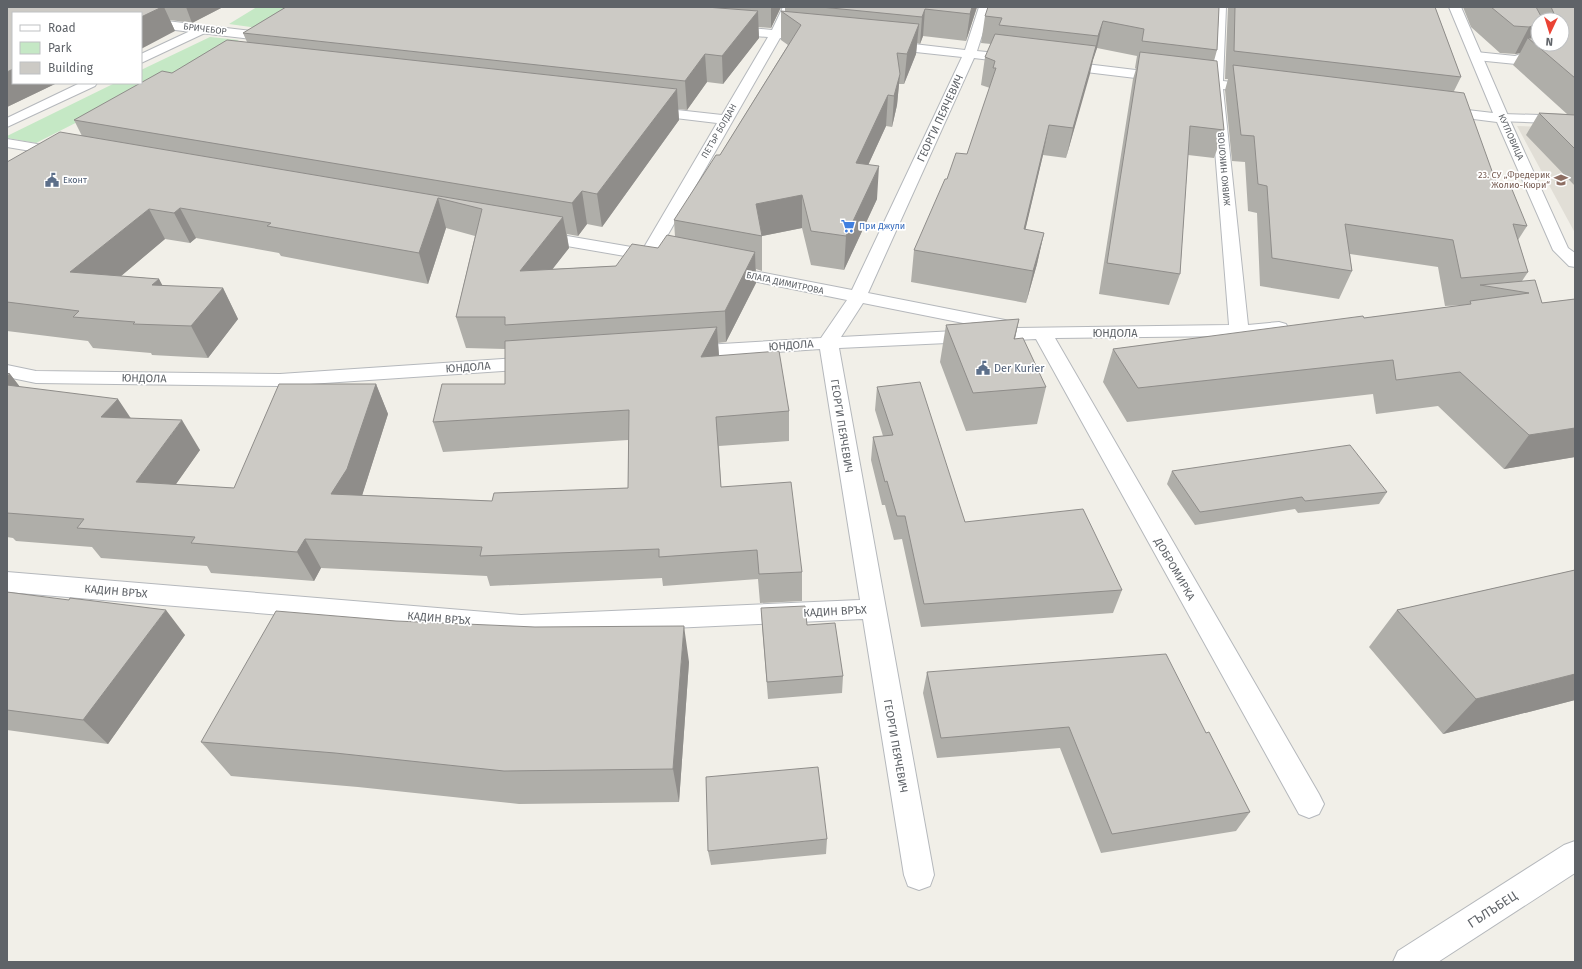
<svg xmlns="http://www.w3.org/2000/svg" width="1582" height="969" font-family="'Fira Sans',sans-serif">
<rect width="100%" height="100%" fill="#f1efe8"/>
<path fill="#e1ded6" d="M1517,126L1575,128V233Z"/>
<path fill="#c5e8c5" d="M257,7H288L273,30L229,24Z
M210,37L239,40L36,143L7,138V136L115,83H141V70Z"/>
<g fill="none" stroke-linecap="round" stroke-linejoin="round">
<defs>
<path id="service" d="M203,25L207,26L209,29L207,32L141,63V54Z
M1536,43L1540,44L1544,52L1542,55L1516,64L1476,60L1472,59L1470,56L1472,53L1476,52L1515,56L1531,50L1530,47L1532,44Z
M80,83H97L95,86L7,127V118Z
M1502,114L1575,116V124L1497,121L1495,118L1497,115Z"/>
<path id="minor" d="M783,7H795L783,31L810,33L814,34L816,37L814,40L810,41L780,38L658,252H662L664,256L662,260L656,261L648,260L532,240L530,236L532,232L538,231L643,249L717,123L650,115L645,114L643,111L645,108L650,107L722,115L768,37L728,34L724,33L722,30L724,27L728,26L772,30Z
M979,7H991L977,51L1015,55L1019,56L1021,59L1019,62L1015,63L974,58L868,293L1005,320L1012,322L1014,326L1013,328L1229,325L1210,87L1061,69L1056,68L1055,65L1056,62L1061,61L1210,79L1214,7H1226L1223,81L1257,85L1262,86L1264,89L1262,92L1257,93L1223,89L1248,325L1279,322L1286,324L1288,328L1286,332L1239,338L1234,336L1055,338L1319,794L1324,804L1319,814L1309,818L1299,814L1036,339L839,348L934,875L930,886L919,890L908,886L904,875L863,619L521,635L7,592V572L521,615L860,600L820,349L688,358L681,356L678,352L681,348L688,346L821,338L847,300L713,273L707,272L704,268L707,264L713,263L852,290L962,57L888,49L884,48L882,45L884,42L888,41L965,50ZM863,303L993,329L841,337Z
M1449,7H1461L1509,118L1568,248L1575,253V267L1569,266L1553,250L1497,122L1442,115L1437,114L1435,111L1437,108L1442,107L1493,113Z
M141,18L269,33L273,34L275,37L273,40L269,41L141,26Z
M7,139L61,148L66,149L68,152L66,155L61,156L7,147Z
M534,357L541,359L544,363L541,367L534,369L280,386L36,383L7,377V365L36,371L280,374Z
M1575,841V873L1438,962H1393L1398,951L1564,845Z"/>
</defs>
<use href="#service" stroke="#b5b8bc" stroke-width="2"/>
<use href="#minor" stroke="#b5b8bc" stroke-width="2"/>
<use href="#service" fill="#fff" fill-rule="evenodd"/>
<use href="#minor" fill="#fff" fill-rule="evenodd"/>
</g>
<path fill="#afaea9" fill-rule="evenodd" d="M7,7H223L192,23L170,20L175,31L13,13V83H57L7,107Z
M286,7H781L771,28L758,27L759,38L723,84L707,82L687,110L678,109L679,120L602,227L587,224L578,236L567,234L569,248L552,269L616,266L658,248L675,237L674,220L720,155L788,45L781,40V11H785V7H977L966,41L923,36L920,44L917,43L916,54L904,84H899L897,105L892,127L886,126L868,165L877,199L844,270L811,265L802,228L762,236V271L756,269V283L726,342L718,343L719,356L789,411V441L719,446L721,487L802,572V601L760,603L758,579L663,586L662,578L490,586L487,576L321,568L314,581L211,573L207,566L101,558L92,547L16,541L13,538L7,537V373L10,374L20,387L131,418L200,450L176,484L234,488L376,384L388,414L362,495L492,501L628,488V440L443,452L433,422L505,384V349L466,348L456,317L475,236L446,228L428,284L281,256L279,253L196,238L190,243L165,239L121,276L159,279L162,286L223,288L238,319L208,358L152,355L151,353L93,348L88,341L7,331V162L82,136L74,120L172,73L247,42L243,33Z
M1219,7L1217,50L1214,61L1224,130L1214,158L1188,155L1180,274L1169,305L1099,294L1133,79L1136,69L1135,68L1137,56L1097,48L1092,63L1066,158L1043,155L1025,230L1044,233L1037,264L1026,303L911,282L914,250L947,179L967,154L990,88L981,85L985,57L991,44L981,43L985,16Z
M1228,7H1435L1461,77L1454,91L1497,185L1527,226L1518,240L1528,272L1522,281L1542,303L1575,299V457L1504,469L1438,406L1376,414L1373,394L1127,422L1103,382L1113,349L1364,318L1465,305L1445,306L1438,267L1350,254L1352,271L1339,299L1260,286L1257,213L1248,211L1245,162L1232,161L1225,90L1228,79H1225Z
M1463,7H1575V186L1526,135L1539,113L1567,114L1513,65L1520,53L1515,54L1500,53L1471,27ZM1538,20H1562V44H1538Z
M1019,319L1015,339L1046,387L1037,424L966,431L940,362L946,325Z
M877,387L965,522L1122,590L1113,613L921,627L902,539L894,540L885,505H882L871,460L873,437L883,436L875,410Z
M1172,471L1387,492L1379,504L1298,513L1295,509L1195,525L1167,484Z
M1575,570V700L1443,734L1369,647L1397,610Z
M7,592L185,635L108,744L7,730Z
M761,608L807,625L843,676L842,693L768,699L762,625Z
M689,662L679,802L519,804L358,787L231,776L201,742Z
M927,672L1206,733L1250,812L1236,831L1101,853L1060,748L937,758L923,693Z
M827,839L826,854L711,865L708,851Z"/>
<path fill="#8f8d8a" d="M162,7H164L175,31L141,49V17Z
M186,7H223L192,23Z
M771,7H781L771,28Z
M972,7H977L966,41L970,14Z
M925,9L923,36L920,44L922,17Z
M758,11L759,38L723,84L722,56Z
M1103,21L1097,48L1092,63L1098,36Z
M919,24L916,54L904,84L907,54Z
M1538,24V33L1533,42L1528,38L1520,53L1515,54L1529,27Z
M1096,46L1090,74L1066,158L1073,128Z
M705,54L707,82L687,110L685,81Z
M13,69V83H57L7,107V72Z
M900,74L897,105L892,127L894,96Z
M677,89L679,120L602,227L597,194Z
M888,95L886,126L854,196L856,163Z
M1049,125L1043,155L1018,261L1024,229Z
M879,166L877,199L844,270L846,236Z
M582,191L587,224L578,236L572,203Z
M802,195V228L762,236L756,204Z
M438,198L446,228L428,284L419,253Z
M180,208L196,238L190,243L174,213Z
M149,209L165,239L89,303L70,272Z
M563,217L569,248L527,302L520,271Z
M1044,233L1037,264L1026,303L1033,271Z
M755,252L756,283L726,342L725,311Z
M159,279L176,310L152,285Z
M223,288L238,319L208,358L191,326Z
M1019,319L1011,356L1014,339Z
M717,327L719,357H701Z
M10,374L33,404L7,397V376Z
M376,384L388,414L361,499L331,494Z
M118,399L138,429L101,417Z
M182,420L200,450L157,511L136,482Z
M1575,428V457L1504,469L1529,435Z
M305,539L321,568L314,581L297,552Z
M166,610L185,635L108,744L83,720Z
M684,626L689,662L679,802L673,769Z
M1575,674V700L1443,734L1476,699Z"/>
<path fill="#cccac5" stroke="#8f8d8a" d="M7,7H162L141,17V13H13V69L7,72Z
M286,7H706L758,11L722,56L705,54L685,81L243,33Z
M821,7H972L970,14L925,9L922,17Z
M988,7H1219L1217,50L1142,41L1144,29L1103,21L1098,36L999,25L1002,18L985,16Z
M1235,7H1435L1461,77L1234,51Z
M1491,7H1536L1543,20H1538V24L1529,27L1514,26Z
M1551,7H1575V78L1528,38H1531L1538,36V44H1562V20H1557Z
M781,11L919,24L907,54L897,53L900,74L894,96L888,95L856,163L879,166L846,236L811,231L802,195L756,204L762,236L674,220L716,155H720L801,25Z
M995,34L1096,46L1073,128L1049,125L1024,229L1044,233L1033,271L914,250L945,179H947L956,153L967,154L996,68H993L995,61L985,57Z
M227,40L677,89L597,194L582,191L572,203L74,120L162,71L172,73Z
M1140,52L1217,61L1224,130L1190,126L1180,274L1107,263Z
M1233,65L1464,93L1497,185L1511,187L1527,226L1513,224L1528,272L1461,278L1453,240L1345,224L1352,271L1272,258L1267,186L1258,184L1254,136L1241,135Z
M1539,113L1575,115V149Z
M60,132L563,217L520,271L616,266L632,244L658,248L667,235L755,252L725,311L505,325V317H456L482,209L438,198L419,253L267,226L271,223L180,208L174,213L149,209L70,272L159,279L152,285L223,288L191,326L133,324L135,322L73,317L79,311L7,302V162Z
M1535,280L1542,303L1575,299V428L1529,435L1460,372L1396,380L1393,360L1138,388L1113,349L1363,316L1364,318L1471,304L1470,301L1529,293L1480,285Z
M1019,319L1014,339L1023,338L1046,387L973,393L946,325Z
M717,327L701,357L779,351L789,411L716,417L721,487L791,482L802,572L759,574L757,550L659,557V549L480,556L482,547L305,539L297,552L191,543L195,537L77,528L84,519L7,513V385L118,399L101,417L182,420L136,482L234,488L279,384H376L347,469L331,494L492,501L494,493L628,488L629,410L433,422L442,384H505V341Z
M7,373L10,374L7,376Z
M920,382L965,522L1083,509L1122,590L924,604L905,516H897L887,481L885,482L873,437L893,435L877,387Z
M1350,445L1387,492L1305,501L1302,497L1200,512L1172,471Z
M1575,570V674L1476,699L1397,610Z
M7,592L69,600L70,598L166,610L83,720L7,710Z
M805,606L807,625L835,623L843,676L767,682L761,608Z
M276,611L396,621L535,627L684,626L673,769L504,771L335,753L201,742Z
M1166,654L1206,733L1209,732L1250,812L1112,834L1069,727L941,738L927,672Z
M818,767L827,839L708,851L706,777Z"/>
<defs>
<symbol id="civic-bare" viewBox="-9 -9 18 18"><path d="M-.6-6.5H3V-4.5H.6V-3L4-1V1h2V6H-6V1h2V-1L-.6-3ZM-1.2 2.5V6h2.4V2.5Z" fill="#5c6f8a" stroke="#fff" stroke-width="2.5" paint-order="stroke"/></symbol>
<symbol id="school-bare" viewBox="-9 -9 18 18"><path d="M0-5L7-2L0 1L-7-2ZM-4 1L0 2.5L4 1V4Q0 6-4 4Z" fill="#8d6e63" stroke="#fff" stroke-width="2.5" paint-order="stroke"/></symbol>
<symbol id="supermarket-bare" viewBox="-9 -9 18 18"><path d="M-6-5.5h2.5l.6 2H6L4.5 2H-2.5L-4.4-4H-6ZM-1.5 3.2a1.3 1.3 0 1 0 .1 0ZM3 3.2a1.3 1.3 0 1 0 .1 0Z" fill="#3f7fe0" stroke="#fff" stroke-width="2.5" paint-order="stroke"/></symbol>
</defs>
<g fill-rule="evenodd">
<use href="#civic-bare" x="42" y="170" width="20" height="20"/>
<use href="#school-bare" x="1551" y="170" width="20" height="20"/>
<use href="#supermarket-bare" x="838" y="216" width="20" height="20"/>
<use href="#civic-bare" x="973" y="358" width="20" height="20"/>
</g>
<g text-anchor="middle" stroke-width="3.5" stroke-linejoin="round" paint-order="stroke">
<g font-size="9" fill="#5f6368" stroke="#fff">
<text transform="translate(205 29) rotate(7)" y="3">БРИЧЕБОР</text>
<text transform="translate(719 131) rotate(-60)" y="3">ПЕТЪР БОГДАН</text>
<text transform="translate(1511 137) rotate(66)" y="3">КУТЛОВИЦА</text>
<text transform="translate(1224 169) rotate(-95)" y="3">ЖИВКО НИКОЛОВ</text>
<text transform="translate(785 283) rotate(12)" y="3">БЛАГА ДИМИТРОВА</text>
</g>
<g font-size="9" fill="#785e54" stroke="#fff" text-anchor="end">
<text x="1550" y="178">23. СУ „Фредерик<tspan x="1550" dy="10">Жолио-Кюри“</tspan></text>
</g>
<g font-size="9" fill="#4e5e75" stroke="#fff" text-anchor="start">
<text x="63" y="183">Еконт</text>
</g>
<g font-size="9" fill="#366cbe" stroke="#fff" text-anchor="start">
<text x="859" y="229">При Джули</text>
</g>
<g font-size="11" fill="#5f6368" stroke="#fff">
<text transform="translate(940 118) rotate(-65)" y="4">ГЕОРГИ ПЕЯЧЕВИЧ</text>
<text x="1115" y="337">ЮНДОЛА</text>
<text transform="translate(791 345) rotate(-4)" y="4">ЮНДОЛА</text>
<text transform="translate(468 367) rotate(-4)" y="4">ЮНДОЛА</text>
<text transform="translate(144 378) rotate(1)" y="4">ЮНДОЛА</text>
<text transform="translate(842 426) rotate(81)" y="4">ГЕОРГИ ПЕЯЧЕВИЧ</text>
<text transform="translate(1175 569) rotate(60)" y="4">ДОБРОМИРКА</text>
<text transform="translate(116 591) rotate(5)" y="4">КАДИН ВРЪХ</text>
<text transform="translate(835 611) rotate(-3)" y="4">КАДИН ВРЪХ</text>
<text transform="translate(439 618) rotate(5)" y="4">КАДИН ВРЪХ</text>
<text transform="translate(896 746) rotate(80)" y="4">ГЕОРГИ ПЕЯЧЕВИЧ</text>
</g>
<g font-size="11" fill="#4e5e75" stroke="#fff" text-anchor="start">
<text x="994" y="372">Der Kurier</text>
</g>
<g font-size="13" fill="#5f6368" stroke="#fff">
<text transform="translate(1492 909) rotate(-33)" y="5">ГЪЛЪБЕЦ</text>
</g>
</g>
<rect width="1582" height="969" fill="none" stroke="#5f6368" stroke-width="16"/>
<rect x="12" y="12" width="130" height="72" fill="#ffffff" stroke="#bfc1c3"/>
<rect x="20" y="25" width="20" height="6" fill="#ffffff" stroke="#bfc1c3"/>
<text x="48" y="32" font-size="12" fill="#5f6368">Road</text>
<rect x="20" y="42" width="20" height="12" fill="#c5e8c5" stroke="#bfc1c3"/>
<text x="48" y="52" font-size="12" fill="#5f6368">Park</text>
<rect x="20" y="62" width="20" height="12" fill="#cccac5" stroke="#bfc1c3"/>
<text x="48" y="72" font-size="12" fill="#5f6368">Building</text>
<g transform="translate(1550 32) rotate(184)"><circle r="19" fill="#ffffff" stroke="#bfc1c3"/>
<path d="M0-3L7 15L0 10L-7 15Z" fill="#ea4335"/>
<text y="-6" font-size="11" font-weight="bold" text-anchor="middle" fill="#5f6368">N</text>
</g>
</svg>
